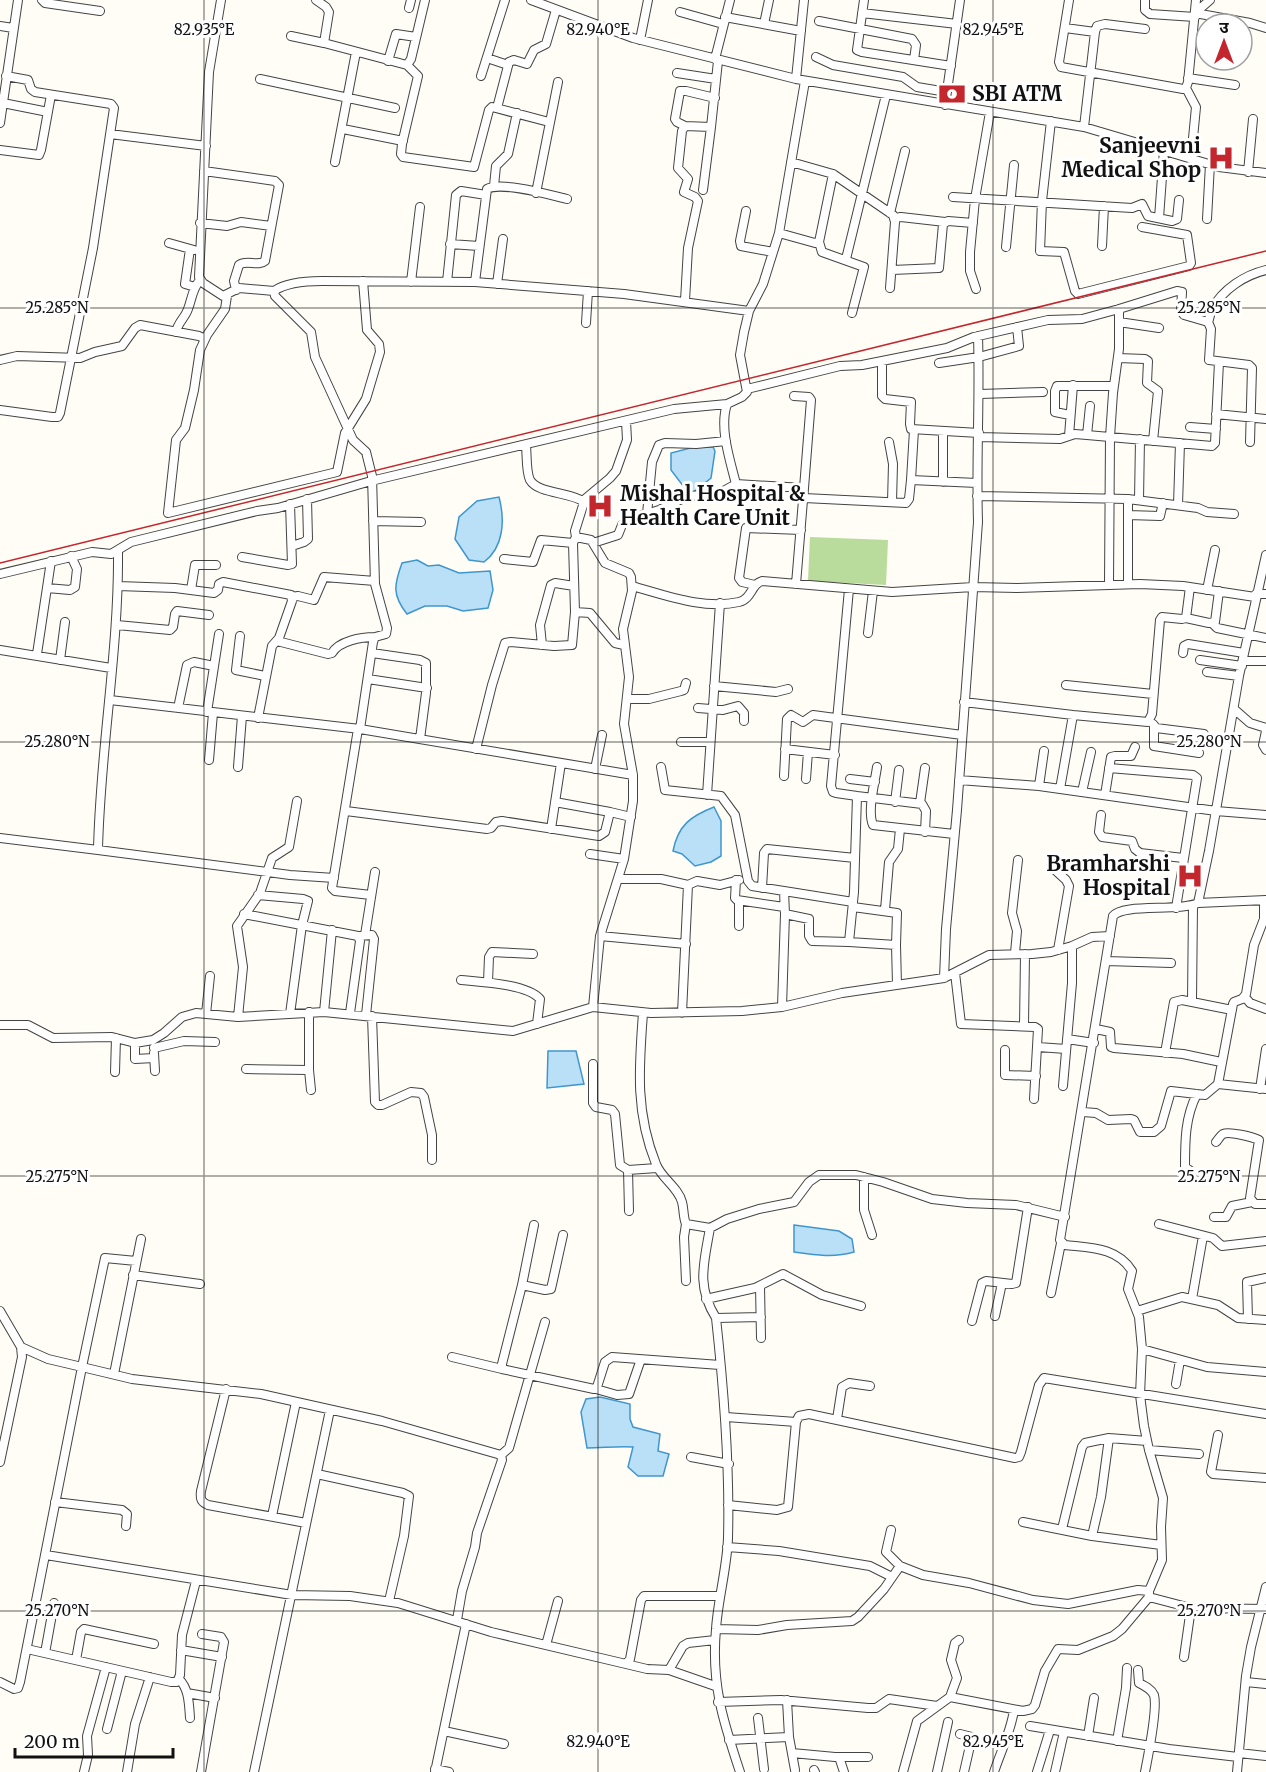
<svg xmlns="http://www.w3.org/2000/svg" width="1266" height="1772" font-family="Merriweather,'Noto Sans Devanagari',serif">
<rect width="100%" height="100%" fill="#fffdf5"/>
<path fill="#b9dc9c" d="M810,537L888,540L886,585L808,581Z"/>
<path fill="#b9e0f7" stroke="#3f96cf" stroke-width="1.5" d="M694,447H713L715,451L711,478L690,495L671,470V453Z
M499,497C505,520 504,547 484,562L469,560L455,539L459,517L477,501Z
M417,560L428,566L439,565L459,573L490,571L493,590L488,608L463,611L447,606H425L407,614C392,595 394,585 402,563Z
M714,807L721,821V856L711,862L695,866L682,854L673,851C678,825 691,816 714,807Z
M548,1051H576L584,1084L547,1088Z
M794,1225L839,1231L852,1239L854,1252C834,1258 815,1255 794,1252Z
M600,1397L630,1404V1419L633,1427L660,1434L658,1451L669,1454L663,1476H638L628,1467L633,1447C617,1446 603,1448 587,1448L581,1412L586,1399Z"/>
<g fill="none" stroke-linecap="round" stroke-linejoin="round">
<defs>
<path id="minor" d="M42,0L45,3L100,11
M221,0L209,72L199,277L203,283L223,296L239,288L274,291
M316,0L326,7L329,12L324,43
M531,0L633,38L796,79L1084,127L1219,167L1266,173
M864,0L857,50L862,52L951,66
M1069,0L1059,62L1061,67L1183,89L1186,88L1188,82L1196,0
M1145,0V10L1150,14L1195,17
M409,8L411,0
M680,12L723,24
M862,13L957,24
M1195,13L1250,23L1266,28
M1195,13L1210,0
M725,17L801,31
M819,21L912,39L916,45L914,60
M764,24L769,0
M0,26L13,28
M1065,28L1095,32
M291,36L324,43L407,65L411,59L425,0
M640,40L648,0
M816,57L833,65L903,77L917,87L947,92
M487,58L508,65
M715,59L730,0
M388,61L396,34L416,37
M407,65L418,76L402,144L401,154L403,157L474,167L489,110L492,107L549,122
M677,73L716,79
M481,76L505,0
M1188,78L1235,85
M260,79L395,108
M796,79L804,0
M1186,88L1196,107L1191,159
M3,103L48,112
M945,105L960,0
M497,108L509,62L514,60L527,64L534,50L546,44L556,10
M1051,121L1042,201L1040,251L1064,252L1075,291L1078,294L1189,266L1191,263L1187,235L1142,227
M0,123L18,0
M685,126L677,122L675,119L680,91H686L715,98
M1084,127L1095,32L1097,26L1105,24L1145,29
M343,129L403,141
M110,134L206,146
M0,150L39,155L41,150L51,95
M335,162L356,52
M791,162L833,174L893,215L895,222L890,288
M204,171L275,181L279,185L265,261C258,267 247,259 239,265L234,281L236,290
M1248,172L1253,119
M494,186L496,166L508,154L517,113
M703,190L711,127
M536,193L558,82
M953,197L1132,208L1142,204L1148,216L1172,221L1177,219L1179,200
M746,211L740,241L741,246L773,252
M890,213L905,151
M895,218L901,217L945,222
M1159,218L1164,150
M1207,219L1210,164
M200,223L227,226L241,222L271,226
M779,233L815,243L819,242L833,174
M819,242L822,252L864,267L852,313
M169,243L194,250
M450,244L479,246
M1102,246L1104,206
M1006,247L1014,165
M190,249L185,284L195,287
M846,259L886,95
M892,270L939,268L943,224L948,221L973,223
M411,282L420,207
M447,282L456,195L461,191L486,195
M475,282L487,189C502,181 550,195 567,199
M497,284L503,239
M976,289L970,271V252L975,199L990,112
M227,296L225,309L207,335L200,350L194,390L185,428L176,440L168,513L337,472L345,433L366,399L380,352L379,344L367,330L363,281
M685,301L688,248L698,201L695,197L684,192L688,179L678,168L682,131L685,126L711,127L718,61
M1119,322L1159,328
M1208,322L1211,329L1209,360L1249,365L1252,368L1250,442
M586,323L588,291
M176,332C178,322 185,318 188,309C192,299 192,289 200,280
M1118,358L1145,359L1148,361L1147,383L1158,391L1153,441
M0,360L17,356L80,358L95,352L122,346L135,328L140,325L199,336L205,339
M882,361V396L885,399L911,402L910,424L911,429L979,433
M939,363L979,357L1019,346L1017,327
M747,389L840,366L862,365L947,348L974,337L1048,320L1082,319L1119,309L1177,291L1182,292L1181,311L1184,315L1208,322C1210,318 1210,313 1212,309C1223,289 1245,275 1266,270
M980,394L1043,392
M794,396L809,397L811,400L804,488
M0,410L52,417H58L60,413L93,248L114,108L111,104L35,92L31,89L28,80L6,76
M1216,414L1266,419
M1070,415L1055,412V391L1057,386H1114
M1190,427L1216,429
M1087,435L1090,406
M1069,436L1073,385
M979,437L1060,439L1075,434L1087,435L1212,446L1215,443L1219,362
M889,442L893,464L892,502
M526,446C527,455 526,472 530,480C538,494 571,492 584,502
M911,480L914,430
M943,482V431
M977,496L1128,499L1198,508L1207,512L1234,514
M804,498L906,503L909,499L911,480L977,483
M1139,500L1140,439
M1178,505L1180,443
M647,514L652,462L659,445L665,443L696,444L726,441
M1128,515L1160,516L1163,503
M373,521L421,522
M593,543L618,535L622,525L627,520L659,510L688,496L718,494L736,484
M292,546L304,542L308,539L307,499
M118,551C119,651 100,750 98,850L290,875L334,878
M1266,555L1239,676L1209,851L1198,903C1179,912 1123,903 1113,916L1060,1240L1065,1245C1090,1248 1117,1247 1132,1271L1128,1289L1139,1317L1142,1349L1140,1395L1144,1426L1149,1450L1163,1498L1161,1527L1162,1560L1149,1591V1597L1191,1608L1266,1609
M242,557L288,565L292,564L290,504
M504,559L533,562L541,540L573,543
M0,574L92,552L111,554L131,542L257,511L278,508L371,481L674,409L727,404
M796,584L804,488L736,484C730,460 719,428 727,404L742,397L747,392L740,355L744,332L749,311L763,284L779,233L805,81
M1109,584L1110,437L1113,393L1119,349V309
M1128,584V499
M755,585L742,582L739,578L746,528L801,530
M118,586L175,588L214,593L218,590L219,584L223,582L291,595L292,601L279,638L272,646L258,718
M632,586C665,595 704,610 739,602C752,599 751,584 762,581L892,592L973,587L1017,588L1140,584L1183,586L1255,597
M47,588L70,590L75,587L77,569L71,556
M849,589L831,786L833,792L836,793L857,796L854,892L849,942L896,945L897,985
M191,590L195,565H216
M1207,590L1215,550
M1256,594H1266
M292,597L298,596L314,600L324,577L375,581
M575,612L590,613L615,643L624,645
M1186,618L1209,623L1215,622L1219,591
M1212,623L1217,628L1266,638
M117,625L170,630L173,627L175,614L177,611L209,615
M868,633L873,591
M240,636L236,670L265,676
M277,641L328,654L332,653C339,641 361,637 375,637
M542,645L540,625L551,585L555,583L574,586
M0,650L111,668
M372,653L420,660L426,663V693L420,739
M1183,653L1184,646L1188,644L1244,653
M37,654L51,561
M60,660L65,622
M1200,660L1242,666
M1243,661H1266
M1207,672L1239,676
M368,679L427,688
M1066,685L1153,694
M714,686L776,692L788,689
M627,699H649L681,691L684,690L686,683
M110,700L360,729
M964,702L1073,715L1148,722L1152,714L1160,620L1162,617L1182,619L1186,618L1190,587
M178,708L187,665L194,662L214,666
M698,708L723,710L738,706L744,713V721
M1234,709L1250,723L1266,728
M207,712L219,634
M1153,724L1156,728L1204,734
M1154,726V746L1199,753
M358,729L332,888L335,891L371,895
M1266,731L1263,745L1266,750
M681,742H710
M476,749L492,685L505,643L511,642L554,646L572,645L575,612L573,543L576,537
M785,749L835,755
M209,760L213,713
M238,767L242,716
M661,767L665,790L721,796L735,815L748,881L752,886L784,891L785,914L809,919V936L812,941L849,942
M877,767C875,782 867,811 873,825L954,834
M1109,768L1193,775L1197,778L1176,908
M595,769L602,735
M633,775L360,729L373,642L375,637L386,634L387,628L375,584L372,476L366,452L353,440L315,357L311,332L275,296L274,291C287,282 307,281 322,281L475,282L624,294L749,311
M784,776L787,719L791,715L803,722L813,715L962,735
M806,779L808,752
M850,779L875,782
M959,780L1039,786L1216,811L1266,815
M1039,786L1044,751
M1060,789L1073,715
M1082,792L1091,752
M707,795L720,603
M1105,795L1111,757L1115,756H1131L1135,747
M857,796L922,804L926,811L925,832
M555,802L610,812
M895,802L899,770
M920,803L925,768
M346,811L487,829L491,828L496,822L502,821L599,836L605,832L610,812L631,817
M1101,815L1099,832L1102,837L1132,841L1135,849L1140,853L1183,858
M551,829L561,763
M0,838L98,850
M590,854L624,859
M1053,868L1066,880L1069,886L1058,950
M619,879H661L688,885L682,1013
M736,880L735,898L737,900L784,907
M688,885L697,881L720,885L739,880
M762,888L764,853L767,849L855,858
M784,891L853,902
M258,895L303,899L308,901L302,925L290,1014
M1198,903L1266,900
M853,907L897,913L896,945
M885,910L889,862L898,849L900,829
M244,914L358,936L360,941L350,1013
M739,926V901
M365,935L375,872
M358,936L372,935L374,939L366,1015
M600,936L686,944
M1015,953L1017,931L1012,913L1018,860
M1106,961L1171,963
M955,973L961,1024L1035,1027L1038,1029L1034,1099
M944,978L946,929L957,810L978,522C976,460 980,398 978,336
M461,980C481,982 527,984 540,999L537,1024
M488,982L489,957L492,952L533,954
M1245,997L1250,1003L1266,1009
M1192,1001L1193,905
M593,1007L600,936L624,859L633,801V775L624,724L629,677L623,629L632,591L631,577L629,573L605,563L591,540L576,537L575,531L585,499L610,478L616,471L627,440L626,421
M782,1007L785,914
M309,1012V1070L311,1090
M324,1012L332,930
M643,1013C639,1067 635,1112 656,1164C661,1178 678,1187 682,1202C684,1209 683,1217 686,1224L710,1228L727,1219L759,1209L794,1202L809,1182L819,1175H856L883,1182L932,1199L967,1203L1016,1205L1065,1217
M206,1014L210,976
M372,1016L375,1102L378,1105H382L411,1092L421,1093L424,1097L432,1135V1160
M238,1017L243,967L237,926L260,893L272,858L289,847L297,801
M0,1025H28L53,1038L112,1037L135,1043L153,1040L164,1033L182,1017L196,1013L238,1017L324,1012L513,1031L593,1007L651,1013L742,1011L782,1007L842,993L944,978L989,955L1032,954L1051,952L1072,946L1092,937L1110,936
M1024,1026L1025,954
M1096,1029L1110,1032L1111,1047L1114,1048L1183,1054L1221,1062
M1067,1039L1094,1043
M135,1043V1059L154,1058
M1038,1047L1066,1049
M154,1048L184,1041L215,1042
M1005,1050V1075L1036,1076
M154,1053L155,1071
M1165,1053L1174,1002L1182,1000L1232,1010
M593,1064V1103L596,1107L612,1110L615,1114L620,1165L628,1170L657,1168
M246,1069L309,1070
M115,1072L116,1038
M1218,1084L1266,1089
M1063,1086L1072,983V946
M1260,1089L1266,1049
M1083,1112L1096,1113L1108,1120L1131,1119L1134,1120L1140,1132H1154L1161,1126L1171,1091L1205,1095L1218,1084L1233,1004L1234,1002L1242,999L1246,994L1254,945L1264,919V901
M1216,1142C1217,1141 1221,1135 1223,1134C1229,1131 1253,1137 1259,1140L1250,1198L1255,1204H1266
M628,1170L629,1211
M1192,1172L1185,1167C1185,1141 1185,1117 1197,1094
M864,1177V1210L872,1235
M1214,1217H1226L1232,1206L1252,1202
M1159,1224L1213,1238L1222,1246L1266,1241
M534,1225L522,1285L502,1364V1369L594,1389L597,1387L605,1362L612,1357L720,1365
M710,1228C704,1263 696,1286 716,1318C724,1391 730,1464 728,1538C727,1568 718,1599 716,1629C711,1684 723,1721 740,1772
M136,1261L105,1258L82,1367L132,1379L261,1394L382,1421L501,1455L502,1460L477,1533L475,1547L462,1591L457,1620
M133,1275L200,1284
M686,1281L684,1237L686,1224
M522,1285L545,1290L551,1289L563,1235
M760,1286L761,1338
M1051,1293L1061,1243
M706,1299L755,1288L783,1274L822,1295L861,1306
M1192,1299L1203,1236
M0,1311L21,1347L22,1357L0,1462
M1137,1311L1182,1297L1218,1305L1238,1318L1266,1320
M995,1316L1002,1283
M716,1318L761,1317
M1248,1319L1247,1282L1266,1278
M972,1321L982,1283L986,1281L1012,1284L1016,1283L1028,1207
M1142,1349L1207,1367L1266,1372
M452,1357L502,1369
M114,1374L141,1239
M1176,1384L1180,1360
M226,1389L201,1491C200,1499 201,1502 208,1505L306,1523
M596,1389L617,1395L629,1394L640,1362L638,1360
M726,1417L796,1422
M837,1419L842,1387L849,1383L870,1386
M1218,1435L1211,1472L1213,1474L1266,1478
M1149,1450L1199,1454
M501,1455L509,1448L545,1322
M691,1457L729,1464
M317,1474L403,1493L409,1496L404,1536L389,1601
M55,1502L122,1510L127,1514L126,1526
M728,1505L777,1510L788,1507L796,1422L799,1416L809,1414L1015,1458L1019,1457L1021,1452L1039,1385L1044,1378L1266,1414
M272,1516L296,1402
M1023,1522L1092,1536L1161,1545
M1062,1529L1082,1447L1085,1443L1109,1438L1147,1441
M891,1530L886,1552L900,1566
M1092,1536L1101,1497L1109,1438
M727,1547L779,1551L870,1566L892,1577
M46,1555L292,1595L350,1596L398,1603L491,1632L626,1664L630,1659L641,1600L644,1596H720
M716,1629L758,1630L787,1625L852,1621L858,1617L884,1589L900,1566L923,1575L969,1583L1033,1600L1068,1604L1138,1590L1149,1591
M546,1645L558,1601
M27,1649L171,1682H177L180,1675L182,1635L196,1581
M181,1650L222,1657
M45,1653L54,1603
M1184,1657L1191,1608
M76,1660L81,1632L84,1629L154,1644
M626,1664L647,1669L669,1670L683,1646L688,1643L715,1640
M669,1670L715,1686
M1138,1670L1139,1683C1145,1686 1151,1689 1154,1695C1158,1709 1148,1756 1145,1772
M179,1679C189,1689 189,1704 190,1718
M0,1682L14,1689L18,1688L20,1682L82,1367L48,1359L21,1347
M1246,1682L1266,1684
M187,1693L215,1698
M950,1697L1023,1711L1032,1709L1035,1705L1045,1671L1058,1649L1078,1650L1113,1636L1122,1629L1149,1597
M787,1700L789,1737L795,1770
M718,1702L781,1700L868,1708H876L889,1699L937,1706
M758,1718L764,1769
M1030,1726L1169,1749L1238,1757
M107,1729L122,1671
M444,1731L504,1744
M960,1734L972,1737L964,1772
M1088,1736L1094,1698
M729,1740L789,1737
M1117,1741L1126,1688L1127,1668
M792,1753L835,1757H868
M1239,1753L1266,1756
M839,1757L844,1772
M435,1769L449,1772
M814,1770L815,1772
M84,1772L88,1755L87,1736L106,1667
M127,1772L135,1724L150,1677
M201,1772L224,1642L221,1637L202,1634
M254,1772L330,1410
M435,1772L466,1624
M903,1772L917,1721L950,1697L957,1678L951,1660L955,1643L959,1640
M937,1772L948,1722
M994,1772C1001,1751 1011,1731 1014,1710
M1037,1772L1050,1730
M1055,1772L1064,1732
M1237,1772L1246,1676L1251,1647L1266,1587"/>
</defs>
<use href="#minor" stroke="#444" stroke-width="10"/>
<use href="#minor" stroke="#fff" stroke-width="8"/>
<path stroke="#c4262e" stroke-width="1.5" d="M0,563L1266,251"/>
</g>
<path fill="none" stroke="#111" stroke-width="1.5" stroke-opacity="0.45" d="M204,0V1772M598,0V1772M993,0V1772M0,308H1266M0,742H1266M0,1176H1266M0,1611H1266"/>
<defs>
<symbol id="bank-bare" viewBox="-9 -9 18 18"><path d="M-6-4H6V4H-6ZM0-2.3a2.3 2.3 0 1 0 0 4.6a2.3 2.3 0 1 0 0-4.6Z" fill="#c4262e" stroke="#fff" stroke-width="2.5" paint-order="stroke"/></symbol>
<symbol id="hospital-bare" viewBox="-9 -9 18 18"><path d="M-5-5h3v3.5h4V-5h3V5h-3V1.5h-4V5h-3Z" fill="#c4262e" stroke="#fff" stroke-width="2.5" paint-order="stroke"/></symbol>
</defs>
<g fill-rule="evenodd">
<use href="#bank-bare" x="933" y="75" width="38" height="38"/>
<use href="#hospital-bare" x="1202" y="139" width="38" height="38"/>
<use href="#hospital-bare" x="581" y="487" width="38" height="38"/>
<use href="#hospital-bare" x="1171" y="857" width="38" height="38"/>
</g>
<g text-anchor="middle" stroke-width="6" stroke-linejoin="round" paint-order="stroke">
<g font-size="21" font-weight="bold" fill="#111" stroke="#fff" text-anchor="start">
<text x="972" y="101">SBI ATM</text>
<text x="1201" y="153" text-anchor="end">Sanjeevni<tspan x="1201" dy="24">Medical Shop</tspan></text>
<text x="620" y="501">Mishal Hospital &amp;<tspan x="620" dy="24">Health Care Unit</tspan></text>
<text x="1170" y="871" text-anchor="end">Bramharshi<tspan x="1170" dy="24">Hospital</tspan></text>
</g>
</g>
<g font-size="15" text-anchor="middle" fill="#111" stroke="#fff" stroke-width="6" stroke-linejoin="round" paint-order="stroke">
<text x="204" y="35">82.935°E</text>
<text x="598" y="35">82.940°E</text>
<text x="993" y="35">82.945°E</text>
<text x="57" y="313">25.285°N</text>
<text x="1209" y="313">25.285°N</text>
<text x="57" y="747">25.280°N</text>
<text x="1209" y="747">25.280°N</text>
<text x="57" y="1182">25.275°N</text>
<text x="1209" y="1182">25.275°N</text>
<text x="57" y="1616">25.270°N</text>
<text x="1209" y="1616">25.270°N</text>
<text x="598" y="1747">82.940°E</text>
<text x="993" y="1747">82.945°E</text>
</g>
<g transform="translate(1224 42)"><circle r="28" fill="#ffffff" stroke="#a0a0a0" stroke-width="1.5"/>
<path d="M0-4.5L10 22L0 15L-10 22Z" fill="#c4262e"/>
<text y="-9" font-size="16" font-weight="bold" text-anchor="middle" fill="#111111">उ</text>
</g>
<path d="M15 1748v9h158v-9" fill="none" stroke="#111111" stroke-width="3"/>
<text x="24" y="1748" font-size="18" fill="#111111" stroke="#ffffff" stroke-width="4.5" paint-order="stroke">200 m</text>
</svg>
